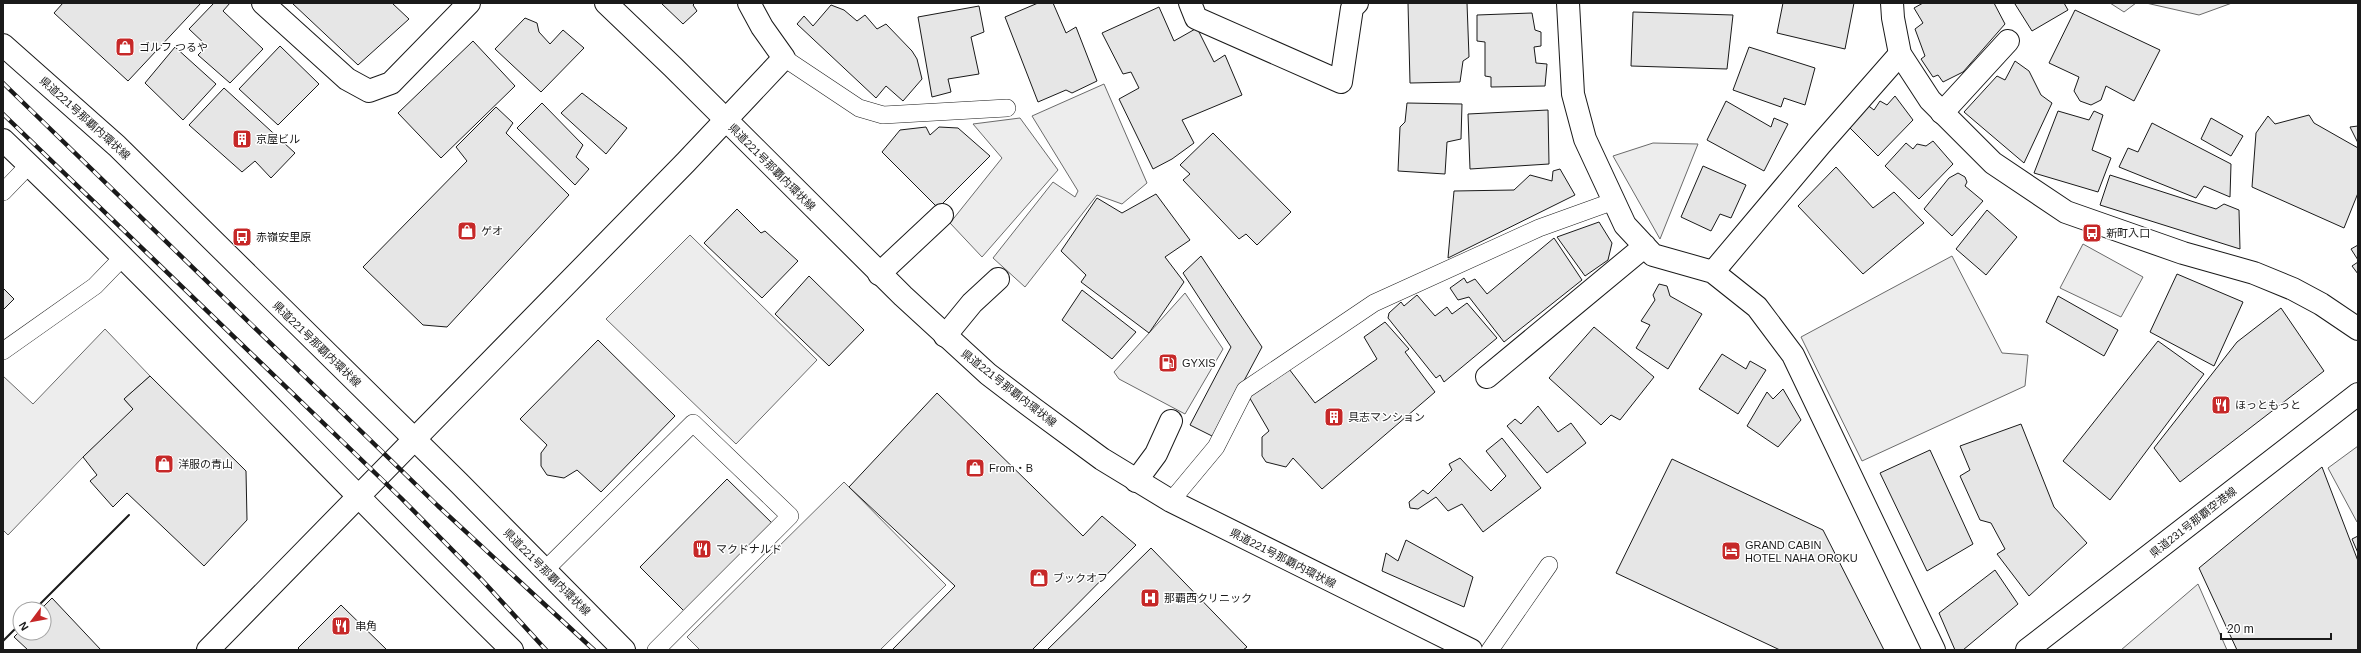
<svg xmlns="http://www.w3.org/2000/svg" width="2361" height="653" font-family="Arial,'Noto Sans JP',sans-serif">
<rect width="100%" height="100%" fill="#fff"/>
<path fill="#ededed" stroke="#6a6a6a" d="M2110,3H2136L2124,12Z
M2146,3H2232L2199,15Z
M1104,84L1147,183L1122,204L1097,195L1025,287L993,258L1053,182L1075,197L1078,191L1032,116Z
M1020,118L1058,170L982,257L950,223L1002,158L973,124Z
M1653,143L1698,144L1660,239L1613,156Z
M690,235L817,360L736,444L606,319Z
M2083,244L2143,277L2121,317L2060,288Z
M1952,256L2002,353L2028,355L2025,386L1862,461L1801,337Z
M1185,293L1223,349L1185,414L1119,379L1114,372Z
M105,329L150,376L124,399L134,410L83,457L8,535L3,530V376L33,404Z
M2358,446V521L2357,522L2328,468Z
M844,482L946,585L880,650H700L687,637Z
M2198,584L2227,650H2121Z"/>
<path fill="#e6e6e6" stroke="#1a1a1a" d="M63,3H201L128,81L54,13Z
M214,3H230L223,11L263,49L230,83L198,55L207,46L189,29Z
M292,3H392L409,19L358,65Z
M661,3H695L693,5L697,11L683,24Z
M1038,3H1053L1066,33L1076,27L1097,81L1072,93L1066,90L1038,102L1005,17Z
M1408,3H1467L1469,57L1463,61L1460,82L1410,83Z
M1783,3H1854L1845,49L1777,33Z
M1923,3H1994L2005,24L1963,72L1943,82L1938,75L1933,77L1921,59L1925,56L1915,29L1923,23L1914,8Z
M2017,3H2064L2068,10L2032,31L2015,4Z
M831,5L844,10L857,21L865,15L877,29L886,24L912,51L917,59L922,79L903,101L886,86L876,98L797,24L804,16L813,26Z
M979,6L984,32L971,37L979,74L948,79L951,92L932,97L918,17Z
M1159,7L1174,41L1197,28L1214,62L1225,55L1242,95L1182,120L1194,143L1172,159L1153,169L1119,99L1139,88L1131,72L1123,74L1102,33Z
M2075,10L2160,50L2134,101L2106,86L2101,100L2091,105L2080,101L2074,91L2079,77L2049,63Z
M1633,12L1733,15L1727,69L1631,66Z
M1532,13L1535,30L1541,32V46L1534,47L1536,63L1547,64L1545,86L1491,87V77L1485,76V42L1477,41V15Z
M525,18L537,23L539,32L550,44L563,30L584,48L541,92L495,49Z
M473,41L515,86L441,158L398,113Z
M280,46L319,84L278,125L239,89Z
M175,47L216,84L183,120L145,83Z
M1749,47L1815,68L1805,105L1784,98L1781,107L1733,90Z
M2015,61L2029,71L2041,95L2052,103L2024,163L1964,112L1997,76L2005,80Z
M224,88L295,153L271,178L255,161L242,172L189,125Z
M582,93L627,128L606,154L561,113Z
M1895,96L1913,120L1878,156L1849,127L1866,104L1874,110L1880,101L1887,105Z
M1726,101L1771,127L1774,118L1788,124L1764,171L1707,140Z
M542,103L583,145L576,157L589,169L575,185L517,128Z
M1407,103L1462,104L1461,139L1447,142L1445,174L1398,171L1400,127L1405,122Z
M496,107L513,123L506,133L569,195L447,327L423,325L363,267L467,161L456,147Z
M1548,110L1549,164L1470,169L1468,114Z
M2058,111L2089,120L2094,111L2103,115L2092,150L2111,158L2098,192L2034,173Z
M2309,115L2314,123L2358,148V193L2344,228L2252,187L2256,133L2268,116L2275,124Z
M2211,118L2243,136L2231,156L2201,139Z
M2152,123L2231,164L2230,197L2204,186L2196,198L2119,167L2128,148L2138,152Z
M2358,126V143L2350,127Z
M926,127L930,135L939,127L958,128L990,156L938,208L882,152L900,130Z
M1213,133L1291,212L1257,245L1246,234L1239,239L1183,180L1190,174L1180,165Z
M1933,141L1953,164L1919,199L1885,166L1906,143L1913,149L1917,144L1926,146Z
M1703,166L1746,185L1731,218L1720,214L1711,231L1681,217Z
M1836,167L1873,208L1894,192L1924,223L1863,274L1798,206Z
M1560,169L1575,195L1448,258L1454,191L1514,190L1530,175L1552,181L1553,171Z
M1958,173L1965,177L1967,182L1965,186L1983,201L1952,236L1924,209L1949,178Z
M2110,175L2216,209L2224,204L2239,210L2240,249L2100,205Z
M1156,194L1190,240L1165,257L1184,282L1149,333L1081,282L1086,275L1061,251L1097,198L1122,213Z
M737,209L761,233L765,231L798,261L762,298L704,243Z
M1987,210L2017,237L1986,275L1956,249Z
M1599,222L1612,243L1608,260L1585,276L1557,237Z
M1554,238L1582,280L1504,342L1469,297L1458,300L1450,288L1464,278L1467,283L1475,279L1487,294Z
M2358,245V260L2351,249Z
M1201,256L1262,347L1214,437L1190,425L1231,347L1183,273Z
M2358,262V274L2352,266Z
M2177,274L2243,302L2214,366L2150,332Z
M809,276L864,330L829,366L775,314Z
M1659,284L1667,286L1670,296L1702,314L1668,369L1636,348L1650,325L1641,321L1655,300L1653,295Z
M3,288L14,299L3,310Z
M1082,290L1136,332L1112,359L1062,320Z
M1417,295L1435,316L1447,307L1452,314L1467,303L1497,338L1444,382L1440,375L1436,378L1388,318L1389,313L1401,302L1404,306Z
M2058,296L2118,330L2104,356L2046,322Z
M2281,308L2324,371L2180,482L2154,448L2237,342Z
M1385,322L1409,349L1405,352L1435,392L1322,489L1293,458L1286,467L1266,462L1262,456V437L1269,431L1248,395L1286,365L1315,403L1377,359L1364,337Z
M1594,327L1654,377L1620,420L1611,415L1601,425L1549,378Z
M598,340L675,416L601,492L577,470L564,478L547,475L541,466V453L547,445L520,419Z
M2158,341L2204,374L2110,500L2063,461Z
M1722,354L1746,369L1750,361L1766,370L1738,414L1699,389Z
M150,376L246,471L247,520L204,566L127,493L113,507L90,481L97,475L83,457L133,409L124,399Z
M1783,389L1801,420L1778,447L1747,426L1767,392L1773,399Z
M937,393L1083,536L1102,516L1136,545L1032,650H892L955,586L849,487Z
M1538,406L1558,432L1571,423L1586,443L1547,473L1507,426L1515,419L1521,424Z
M2021,424L2054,507L2087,543L2029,596L1997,554L2005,549L1991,523L1980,520L1960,476L1970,470L1960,446Z
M1502,438L1541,488L1483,532L1462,504L1448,511L1436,497L1418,509L1410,508L1409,502L1423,490L1428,494L1452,470L1449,464L1460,458L1491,491L1506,476L1486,451Z
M1930,450L1973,544L1927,571L1880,473Z
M1672,459L1823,530L1884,650H1780L1616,573Z
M2322,467L2358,561V650H2237L2199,568Z
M727,479L775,526L687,614L640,567Z
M2358,536V553L2352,539Z
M1406,540L1473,577L1464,607L1382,571L1386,553L1398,561Z
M1151,548L1247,647L1243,650H1047Z
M1995,570L2018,604L1963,650H1955L1939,613Z
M52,598L101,650H28L14,637L20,631V633H44V609H41Z
M341,605L387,650H300L298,648Z"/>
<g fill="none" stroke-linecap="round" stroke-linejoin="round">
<defs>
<path id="service" d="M784,58L859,108L883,115L1007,108
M3,192L29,165
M3,351L95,286L122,258
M1171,501L1216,447L1245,390L1374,303L1539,228L1614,201
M545,570L693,423L790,516L656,650
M1490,650L1549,565"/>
<path id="minor" d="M263,3L347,79L369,91L391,83L469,3
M1190,3L1196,18L1341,82L1352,8L1357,3
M1568,3L1573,94L1585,139L1625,225L1653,255L1713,272L1757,307L1793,355L1934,650
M1942,113L2008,41
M1713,272L1820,145L1900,54
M879,274L942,215
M945,336L972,303L998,279
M1487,377L1645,246
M1136,481L1156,454L1171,421"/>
<path id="tertiary" d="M1892,3L1893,18L1900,54L1930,100L1993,163L2066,212L2183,253L2254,273L2293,289L2321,304L2358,329
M208,650L686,162L784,58L762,27L749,3"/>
<path id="secondary" d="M606,3L673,67L903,296L988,374L1034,409L1102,459L1171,501L1471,650
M3,45L117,146L459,483L624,650
M3,140C177,306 340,482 512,650
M2027,650L2358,394"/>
</defs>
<use href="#service" stroke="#1a1a1a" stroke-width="18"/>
<use href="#minor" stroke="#1a1a1a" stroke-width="24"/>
<use href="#tertiary" stroke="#1a1a1a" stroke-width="24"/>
<use href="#secondary" stroke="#1a1a1a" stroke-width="24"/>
<use href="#service" stroke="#fff" stroke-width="17"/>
<use href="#minor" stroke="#fff" stroke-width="22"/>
<use href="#tertiary" stroke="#fff" stroke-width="22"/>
<use href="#secondary" stroke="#fff" stroke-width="22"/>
<defs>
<path id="rail" d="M3,83L438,506L594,650
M3,114L401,498L482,580L546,650"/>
</defs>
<use href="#rail" stroke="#1a1a1a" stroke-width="4.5"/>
<use href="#rail" stroke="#fff" stroke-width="3" stroke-dasharray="9" stroke-linecap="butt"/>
<path stroke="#1a1a1a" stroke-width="2" d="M35,609L129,515
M3,641L20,624"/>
</g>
<defs>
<symbol id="shop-square" viewBox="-11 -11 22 22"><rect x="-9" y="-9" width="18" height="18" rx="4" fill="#c62828" stroke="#fff"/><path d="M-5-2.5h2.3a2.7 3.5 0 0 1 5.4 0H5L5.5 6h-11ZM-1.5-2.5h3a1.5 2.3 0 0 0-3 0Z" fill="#fff"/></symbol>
<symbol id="building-square" viewBox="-11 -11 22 22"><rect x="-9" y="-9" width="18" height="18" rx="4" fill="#c62828" stroke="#fff"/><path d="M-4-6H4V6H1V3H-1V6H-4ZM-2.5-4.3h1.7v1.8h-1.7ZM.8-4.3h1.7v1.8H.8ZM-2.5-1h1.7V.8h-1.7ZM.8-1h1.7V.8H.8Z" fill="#fff"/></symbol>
<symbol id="bus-square" viewBox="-11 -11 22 22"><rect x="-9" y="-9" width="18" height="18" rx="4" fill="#c62828" stroke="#fff"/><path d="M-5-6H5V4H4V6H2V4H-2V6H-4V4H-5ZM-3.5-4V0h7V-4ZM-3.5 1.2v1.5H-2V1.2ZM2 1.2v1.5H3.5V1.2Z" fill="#fff"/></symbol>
<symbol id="fuel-square" viewBox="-11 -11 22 22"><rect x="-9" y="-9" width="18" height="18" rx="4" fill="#c62828" stroke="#fff"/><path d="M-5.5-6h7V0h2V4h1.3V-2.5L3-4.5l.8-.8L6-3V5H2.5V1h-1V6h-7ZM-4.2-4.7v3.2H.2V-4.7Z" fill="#fff"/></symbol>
<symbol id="restaurant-square" viewBox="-11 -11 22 22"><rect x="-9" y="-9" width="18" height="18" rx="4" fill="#c62828" stroke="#fff"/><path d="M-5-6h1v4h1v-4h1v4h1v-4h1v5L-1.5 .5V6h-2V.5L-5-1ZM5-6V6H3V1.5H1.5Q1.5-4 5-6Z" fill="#fff"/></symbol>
<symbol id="hotel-square" viewBox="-11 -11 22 22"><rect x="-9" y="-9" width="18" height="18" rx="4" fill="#c62828" stroke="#fff"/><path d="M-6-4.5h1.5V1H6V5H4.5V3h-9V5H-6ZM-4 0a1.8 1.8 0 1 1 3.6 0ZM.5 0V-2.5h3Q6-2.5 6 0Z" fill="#fff"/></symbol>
<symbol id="hospital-square" viewBox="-11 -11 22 22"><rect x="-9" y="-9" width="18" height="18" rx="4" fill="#c62828" stroke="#fff"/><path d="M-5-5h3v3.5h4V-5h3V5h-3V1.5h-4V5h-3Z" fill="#fff"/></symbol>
</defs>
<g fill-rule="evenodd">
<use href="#shop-square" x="114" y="36" width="22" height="22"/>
<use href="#building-square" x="231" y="128" width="22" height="22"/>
<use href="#shop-square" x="456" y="220" width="22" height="22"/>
<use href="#bus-square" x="2081" y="222" width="22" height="22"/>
<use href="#bus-square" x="231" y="226" width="22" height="22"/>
<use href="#fuel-square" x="1157" y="352" width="22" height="22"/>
<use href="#restaurant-square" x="2210" y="394" width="22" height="22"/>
<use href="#building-square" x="1323" y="406" width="22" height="22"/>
<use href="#shop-square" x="153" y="453" width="22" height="22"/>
<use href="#shop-square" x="964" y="457" width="22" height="22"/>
<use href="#restaurant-square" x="691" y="538" width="22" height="22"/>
<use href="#hotel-square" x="1720" y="540" width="22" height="22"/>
<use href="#shop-square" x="1028" y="567" width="22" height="22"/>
<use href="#hospital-square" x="1139" y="587" width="22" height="22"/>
<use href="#restaurant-square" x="330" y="615" width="22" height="22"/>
</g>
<g text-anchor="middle" stroke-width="3" stroke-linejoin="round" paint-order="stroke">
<g font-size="11" fill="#1a1a1a" stroke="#fff" text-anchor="start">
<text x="139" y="51">ゴルフ つるや</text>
<text x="256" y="143">京屋ビル</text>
<text x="481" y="235">ゲオ</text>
<text x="2106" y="237">新町入口</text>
<text x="256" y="241">赤嶺安里原</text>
<text x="1182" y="367">GYXIS</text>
<text x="2235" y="409">ほっともっと</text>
<text x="1348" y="421">具志マンション</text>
<text x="178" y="468">洋服の青山</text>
<text x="989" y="472">From・B</text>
<text x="1745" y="549">GRAND CABIN<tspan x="1745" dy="13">HOTEL NAHA OROKU</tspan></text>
<text x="716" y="553">マクドナルド</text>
<text x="1053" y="582">ブックオフ</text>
<text x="1164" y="602">那覇西クリニック</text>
<text x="355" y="630">串角</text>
</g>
<g font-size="11" fill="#1a1a1a" stroke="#fff">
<text transform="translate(85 118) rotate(42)" y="4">県道221号那覇内環状線</text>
<text transform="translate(772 167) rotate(45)" y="4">県道221号那覇内環状線</text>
<text transform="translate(317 344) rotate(44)" y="4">県道221号那覇内環状線</text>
<text transform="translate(1009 388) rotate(38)" y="4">県道221号那覇内環状線</text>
<text transform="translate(2193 522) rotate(-38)" y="4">県道231号那覇空港線</text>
<text transform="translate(1283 558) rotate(27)" y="4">県道221号那覇内環状線</text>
<text transform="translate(547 572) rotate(45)" y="4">県道221号那覇内環状線</text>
</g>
</g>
<rect width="2361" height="653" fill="none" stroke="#1a1a1a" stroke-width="8"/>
<g transform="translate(32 621) rotate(238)"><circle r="19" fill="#ffffff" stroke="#a3a3a3"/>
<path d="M0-3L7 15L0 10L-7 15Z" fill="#c62828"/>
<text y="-6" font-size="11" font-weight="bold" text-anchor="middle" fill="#1a1a1a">N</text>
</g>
<path d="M2221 633v6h110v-6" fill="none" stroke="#1a1a1a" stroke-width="2"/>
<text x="2227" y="633" font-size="12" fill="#1a1a1a" stroke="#ffffff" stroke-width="3" paint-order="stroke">20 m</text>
</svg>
